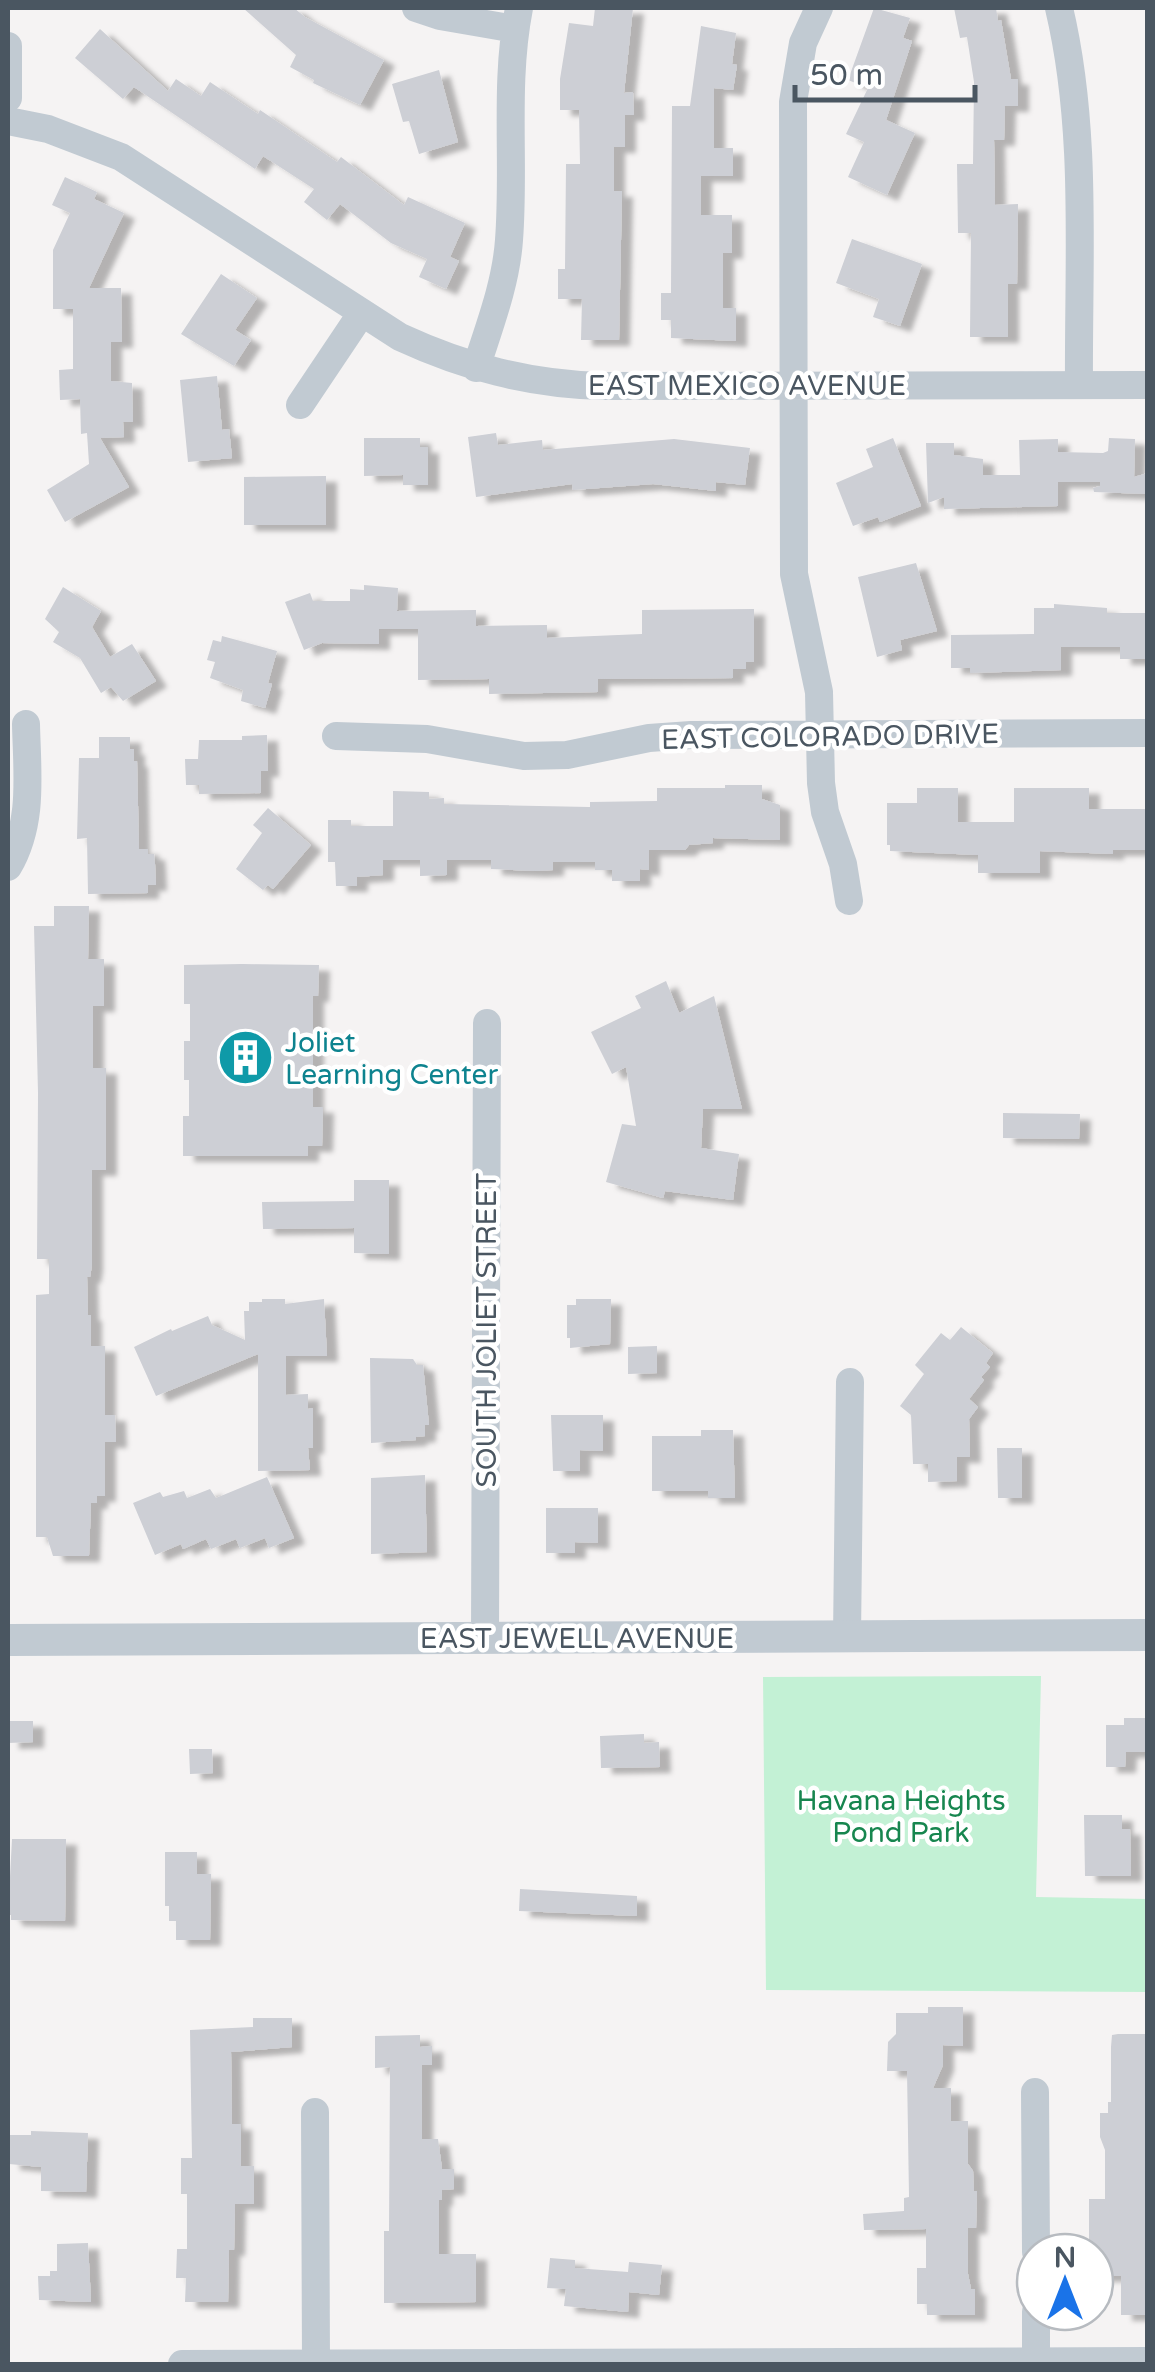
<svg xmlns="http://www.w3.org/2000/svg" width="1155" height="2372" font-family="'Varela Round',sans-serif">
<defs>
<filter id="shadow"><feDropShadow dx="11" dy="6" stdDeviation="2.5" flood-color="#0004"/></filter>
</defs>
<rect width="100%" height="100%" fill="#f5f3f3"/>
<path fill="#c3f1d5" d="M1041,1676L1036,1897L1147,1899V1992L766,1990L763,1677Z"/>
<path fill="#cdcfd5" filter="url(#shadow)" d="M243,8H294L305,17L384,60L360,105L313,83L314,80L290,67L296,55Z
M595,8H633L624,93L633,92L634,115H625V147H614V191H622L619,340H581L582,299H558V269H565L566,164H580L579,110H560V79L569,23L593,26Z
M874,8L910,18L903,38L912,41L886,120L915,133L887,195L848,177L864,142L846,134L868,88L848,80Z
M954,8H996L998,21L1001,20L1011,79H1018V106H1005L1004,140H994L995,205L1018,204L1017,284H1008V337H970L971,233H958L957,164H973L974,82L967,37L960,38Z
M701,26L736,33L732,64L737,65L733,90L714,88V148H733V176H701V215H732V253H723V308H736V341L671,338V320H661V293H671L672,106H690Z
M100,29L168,91L176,79L201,96L210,82L258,114L260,110L337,162L341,157L404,205L408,197L465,223L450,257L459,261L446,289L419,277L427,259L391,243L340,204L327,220L304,202L314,189L263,156L255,169L134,87L123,99L75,58Z
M439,70L458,142L419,154L409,121L403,122L392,84Z
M65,177L97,192L94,199L124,213L89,288H121L122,342H111V381L132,383L133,422H123L124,437L100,438L129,487L65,522L47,490L89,464L87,433L81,434L80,399L60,400L59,370L73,369V309H53V250L70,213L52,205Z
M852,239L922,264L900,326L873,317L879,299L836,283Z
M221,274L257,298L235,330L251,340L234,366L181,334Z
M217,376L222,430L229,429L232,458L188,462L180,380Z
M496,433L498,445L542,440L543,450L674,439L750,448L745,485L716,482V491L653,484L573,490L572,484L476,497L468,437Z
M364,438H420V447H428V485H403V475L364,476Z
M893,438L921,506L880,522L878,517L853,526L836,483L873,467L866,449Z
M1109,438L1135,439L1134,477L1148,473V494L1094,492L1093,488L1100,486V482H1058V506L944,509V497L928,503L926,443H954V455L983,459V475H1020L1019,440L1058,439V452L1103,453L1108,451Z
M326,476V525H244V477Z
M916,563L937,631L900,640L902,650L877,657L858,577Z
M364,585L398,588L397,611L476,610V626L547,625V638L642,634V610L754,609V662H746V669H733V678L598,679V692L489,694V679L418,680V629H379V644L322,643L304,650L285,602L310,593L313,601H350V589L364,590Z
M63,587L101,611L92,627L110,657L132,644L156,681L123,701L111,687L101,693L80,658L53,642L59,632L45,619Z
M1054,604L1107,608V613H1148V659H1120V647H1061V670L970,673V668H951V635L1034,634V608H1054Z
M222,636L277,651L268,683L272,684L265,708L241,701L243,690L210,678L215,662L207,660L213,640L221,642Z
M267,735L268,771H261V793L199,794V785H186L185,759H198L199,740H242V736Z
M99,737H130V749H134V761H137L139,849H148V854H154L155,864L156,885H148V893L88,894L87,838L77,839L79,758H99Z
M725,785H762V799L780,805V840L713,838V843L689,845L685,850H649V870L640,869V881H612V870H595V862H553V870L535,871L491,869V860H447V875L420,876V860H383V875L357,877V886H336L335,862H328V820H351V826H393V791L429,792V799L444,798V804L590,807V802L657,801V788H725Z
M917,788H958V822H1014V788H1089V809H1148V850H1113V854L1040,851V873H978V855L890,851V845H887V803H917Z
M268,808L311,845L273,889L268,885L263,890L236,869L262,833L253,825Z
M54,906H89L88,959H104V1006H93V1068H106V1170H92V1265L90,1277H87L88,1315H91V1346H105V1415H115L116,1442H105V1496H97V1503H91L89,1556H53L47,1537H36V1295L49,1294V1259H37L38,1093L34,926H54Z
M242,964L319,965L318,996H313V1107H323L322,1146H308V1156H183V1116H189V1080H184V1041H190V1004H184V965Z
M666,981L679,1013L714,996L742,1109H703L701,1148L739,1154L733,1200L665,1191L663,1198L606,1182L622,1124L636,1126L626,1067L612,1074L591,1032L641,1008L635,996Z
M1003,1113L1080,1114L1079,1139L1003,1138Z
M354,1180H389V1254L354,1253V1228L263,1229L262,1202L354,1201Z
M262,1299H285V1304L324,1299L327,1356H286V1395L308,1394V1409L313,1408V1448H308L310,1470L258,1471V1354L156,1396L134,1347L171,1329L172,1331L208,1316L212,1325L245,1340L244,1311H249V1302H262Z
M576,1299H611L610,1344L570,1348V1338H567V1305H576Z
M961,1327L993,1353L986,1363L990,1367L981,1377L984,1380L969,1399L978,1407L969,1419L970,1457H957V1481L928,1482V1464H913L911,1415L900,1406L924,1374L915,1365L941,1333L950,1340Z
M657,1346V1373L628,1374V1347Z
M370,1358L413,1359L417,1365H423L429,1425H425V1436L416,1437V1440L371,1443Z
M551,1415H603V1451L580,1450V1471H553Z
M701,1430H733L735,1498H708V1491H652V1436H701Z
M997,1448H1022V1498H998Z
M425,1475L427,1552L371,1554V1478Z
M267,1477L294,1538L269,1548L265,1538L240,1548L236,1539L211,1549L206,1539L183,1549L181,1544L155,1555L133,1503L160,1492L163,1497L184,1491L187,1498L210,1489L216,1498Z
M546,1508H598V1543L575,1542V1553H546Z
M1124,1718H1148V1752H1126L1125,1767H1106V1725H1124Z
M8,1721H33V1742L8,1743Z
M644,1734V1743L659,1742L660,1767L601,1768L600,1736Z
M189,1749H212L213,1773L190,1774Z
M1084,1815H1122V1829H1130L1131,1876H1085Z
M12,1839H66L65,1921L11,1920V1915H8Z
M165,1852H197V1874H211L210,1940H176V1921H169V1906H165Z
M520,1889L637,1896V1916L519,1911Z
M928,2007H963V2046L943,2045V2065L933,2088H951V2121H968V2164L973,2171L974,2191H977L976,2228H968V2274L971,2289H975V2315H927V2304H917V2268H926V2229L864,2230L863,2214L904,2211V2198L909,2197L907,2071H887L888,2042L896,2034V2013H928Z
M253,2018H292V2047L231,2052L232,2124H241V2166H254V2204H235L234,2250H229L228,2302H185L186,2278H176L177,2249H187V2194H181V2158H192L190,2030L253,2027Z
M1118,2034H1148V2315H1121V2276H1095V2252H1089V2199H1105V2150L1100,2137V2113H1108V2102H1111V2047L1112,2035Z
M420,2035V2047L432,2046V2065H422V2139H438L442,2169H454V2189L442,2190V2200H439V2254H476V2302L384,2303V2231H389L390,2067L375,2068V2036Z
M31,2131L88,2133L86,2192L41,2191V2167L9,2164V2135H31Z
M88,2243L91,2302L39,2300L38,2276H50V2271H57V2244Z
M550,2258L575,2260V2268L628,2272L629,2262L662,2265L659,2295L629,2292L628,2312L564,2306L566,2289L547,2288Z"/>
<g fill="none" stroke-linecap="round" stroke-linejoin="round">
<path stroke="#c1cad2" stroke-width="28" d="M416,8L440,16L515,29
M819,8L803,43L793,102L794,574L819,692L821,783L825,812L843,864L849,901
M1059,8C1088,130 1078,260 1079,385
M8,46V98
M8,121L48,129L121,157L400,337C465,367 529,384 602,386L1148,385
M476,368C489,327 506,284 509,240C515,162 504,85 519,8
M300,405L361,314
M336,736L427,739L524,756L567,755L649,738L691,735L1148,733
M8,867C34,823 27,773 26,724
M847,1637L850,1382
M485,1638L487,1023
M1035,2092L1036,2252
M315,2112L316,2364
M1036,2312V2364
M182,2364L1148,2361"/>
<path stroke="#c1cad2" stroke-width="32" d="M8,1640L1148,1635"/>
</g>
<defs>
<symbol id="building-disc" viewBox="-11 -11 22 22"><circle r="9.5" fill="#0f9aa8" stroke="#fff"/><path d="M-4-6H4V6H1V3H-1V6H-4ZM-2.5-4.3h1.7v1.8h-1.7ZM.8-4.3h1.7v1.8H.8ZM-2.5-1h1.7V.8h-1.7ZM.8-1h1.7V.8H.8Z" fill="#fff"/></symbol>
</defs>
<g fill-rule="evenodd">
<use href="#building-disc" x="214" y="1026" width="63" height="63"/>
</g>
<g text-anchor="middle" stroke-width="9" stroke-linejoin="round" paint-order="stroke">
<g font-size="28" fill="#4a5661" stroke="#fff">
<text x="747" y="395">EAST MEXICO AVENUE</text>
<text transform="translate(830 736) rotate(-1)" y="10">EAST COLORADO DRIVE</text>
<text transform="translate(486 1330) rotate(-90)" y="10">SOUTH JOLIET STREET</text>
<text x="577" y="1648">EAST JEWELL AVENUE</text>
</g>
<g font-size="28" fill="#0d838f" stroke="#fff" text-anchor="start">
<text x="285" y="1052">Joliet<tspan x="285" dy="32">Learning Center</tspan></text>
</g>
<g font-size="28" fill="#17864f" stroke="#fff">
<text x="901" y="1810">Havana Heights<tspan x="901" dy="32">Pond Park</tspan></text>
</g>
</g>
<rect width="1155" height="2372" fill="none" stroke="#4a5661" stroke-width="20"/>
<g transform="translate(1065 2282)"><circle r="48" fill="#ffffff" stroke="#b7bbc0" stroke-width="2.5"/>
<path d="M0-8L18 38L0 25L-18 38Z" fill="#1a73e8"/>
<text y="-15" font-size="28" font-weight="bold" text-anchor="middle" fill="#4a5661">N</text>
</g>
<path d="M795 85v15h180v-15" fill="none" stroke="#4a5661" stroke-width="5"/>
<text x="810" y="85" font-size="30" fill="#4a5661" stroke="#ffffff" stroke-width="8" paint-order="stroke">50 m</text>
</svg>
